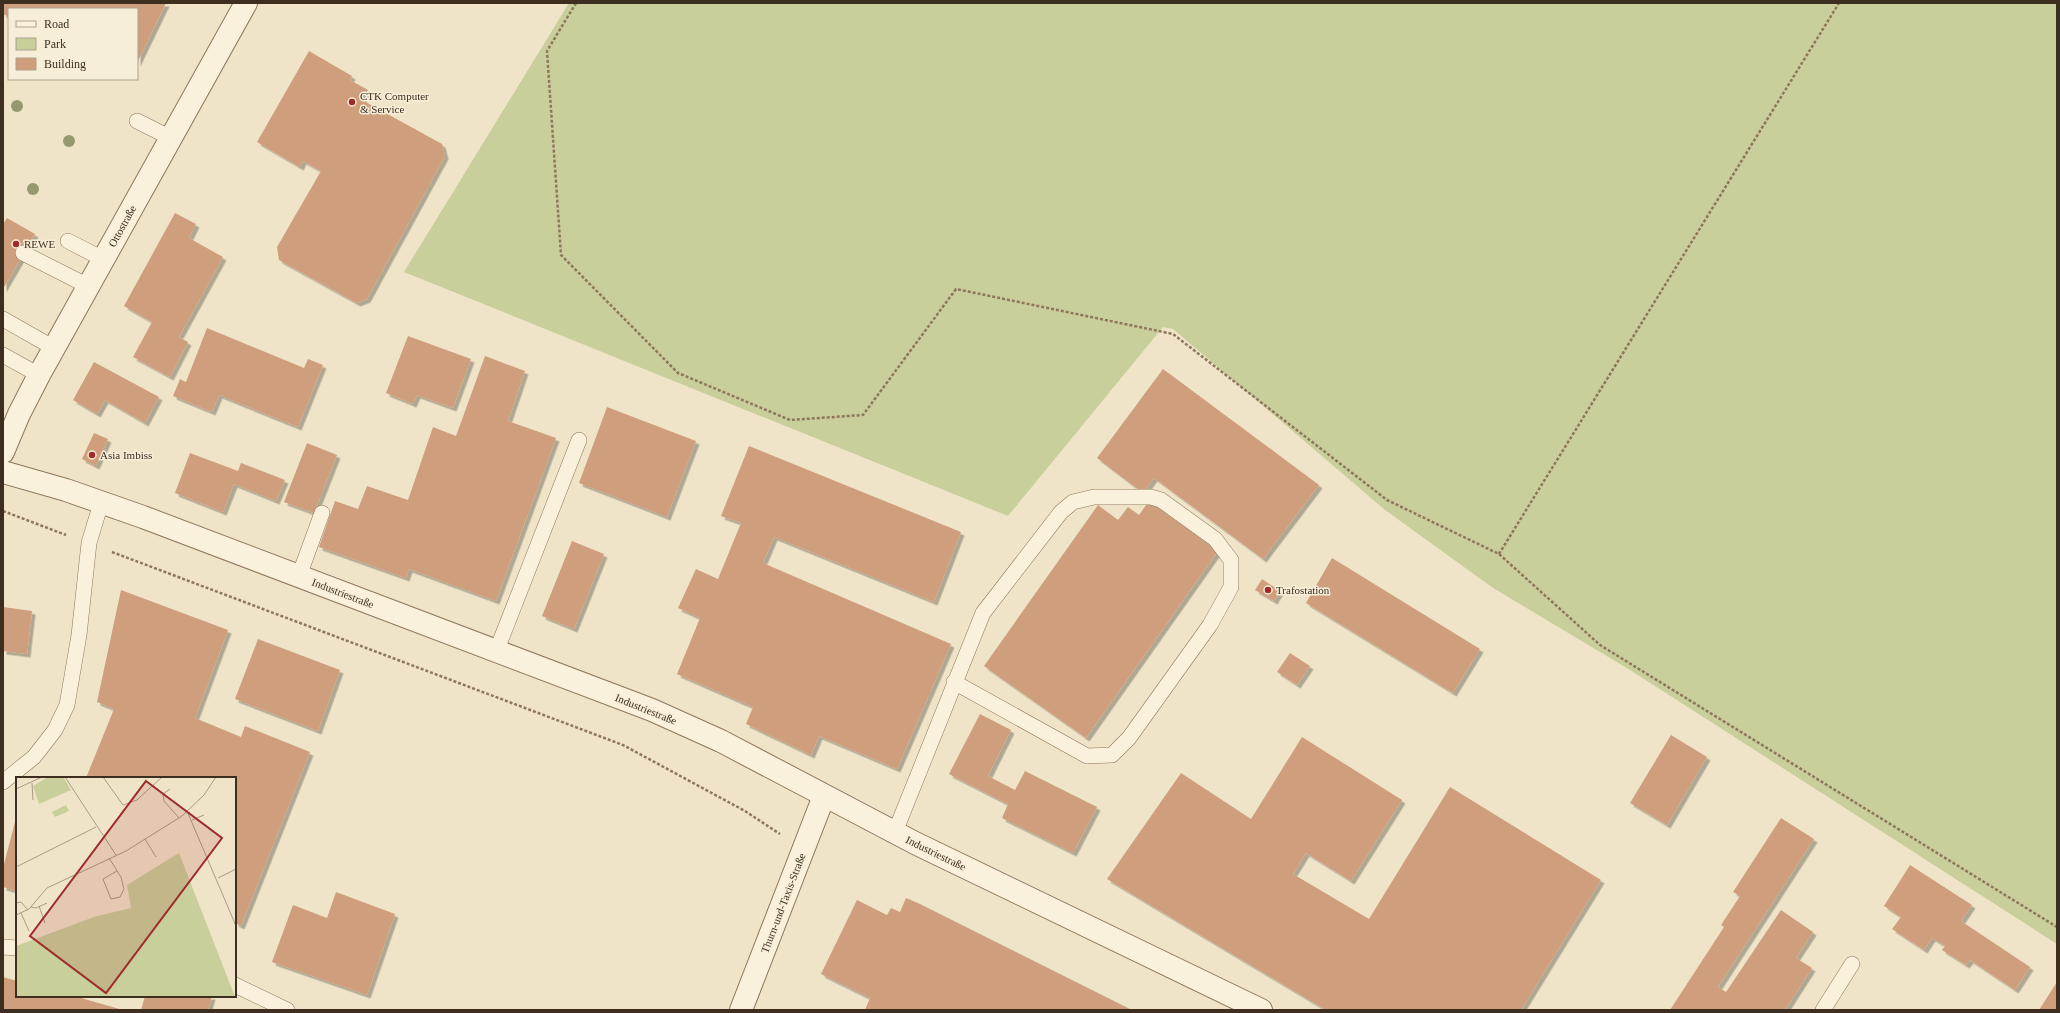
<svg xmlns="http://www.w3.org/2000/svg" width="2060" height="1013" font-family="'Times New Roman',serif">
<defs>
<filter id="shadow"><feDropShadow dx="3.5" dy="3.5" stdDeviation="0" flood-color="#0004"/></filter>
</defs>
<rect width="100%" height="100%" fill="#f0e4c8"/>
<path fill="#c9cf9b" d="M569,3H2057V944L1630,670L1493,588L1385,510L1173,329L1163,327L1008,516L404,272Z"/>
<path fill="#cf9f7d" filter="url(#shadow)" d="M3,3H166L137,63V9H9V17L3,14Z
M309,51L352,76L350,80L368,90L362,100L442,144L445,156L367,299L357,303L279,260L277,247L321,171L303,161L300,167L257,142Z
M175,213L196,224L189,238L223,257L179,337L188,342L170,377L133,357L152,322L124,306Z
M7,218L35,234L3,289V224Z
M207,328L304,368L308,359L323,365L298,427L219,395L212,412L173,396L180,379L186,382Z
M408,336L471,359L453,408L417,395L413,404L386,393Z
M485,356L525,371L508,421L556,438L496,601L409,569L406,578L319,547L335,501L358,509L367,486L408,500L433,427L456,436Z
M94,362L159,397L145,423L105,400L97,414L73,400Z
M1163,369L1319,485L1263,559L1154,478L1143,493L1097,458Z
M607,407L696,441L667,517L579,483Z
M94,433L108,439L96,466L82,459Z
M307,443L337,455L314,513L284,502Z
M749,446L961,532L934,602L774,537L763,563L951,644L897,769L819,736L811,755L746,724L753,707L677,674L700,618L678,608L696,569L718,579L741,523L721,516Z
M190,453L238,471L241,463L285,480L276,501L234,484L223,512L175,493Z
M1149,501L1218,551L1086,738L984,666L1098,505L1118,520L1128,507L1139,515Z
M572,541L604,554L574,629L542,616Z
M1332,558L1480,649L1453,693L1306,603Z
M1262,579L1280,591L1274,601L1255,590Z
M121,590L228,630L195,718L241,737L245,726L310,752L241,926L235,923V778H86L114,709L97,702Z
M3,607L32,611L27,654L3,651Z
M258,639L340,670L318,731L235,699Z
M1290,653L1310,666L1297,685L1277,672Z
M980,714L1011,730L988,776L1015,790L1025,771L1097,807L1073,853L1002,818L1008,804L949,774Z
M1671,735L1707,757L1667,825L1630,803Z
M1302,737L1402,800L1351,881L1306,853L1293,874L1369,919L1450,787L1601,880L1521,1010H1326L1107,879L1181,773L1251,819Z
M17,814V891L3,887V868Z
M1781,818L1814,839L1718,987L1726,992L1781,910L1813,932L1796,958L1812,968L1785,1010H1670L1724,927L1721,925L1740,896L1733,892Z
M1910,865L1972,905L1961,921L2030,967L2015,990L1970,960L1966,965L1942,950L1945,946L1932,938L1924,950L1892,929L1901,917L1884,906Z
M336,892L395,914L367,995L272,962L293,905L327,918Z
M906,898L918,903L1132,1010H865L870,998L821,974L857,900L887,915L891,908L900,912Z
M3,977L17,981V996H74L123,1010H3Z
M2057,982V1010H2039Z
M145,996H212L208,1010H141Z"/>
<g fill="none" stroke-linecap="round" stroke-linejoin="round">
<defs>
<path id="service" d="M137,121L171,138
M68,241L103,259
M23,253L88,286
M3,319L54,348
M3,355L39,375
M299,576L322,513
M496,652L579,440
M3,782L34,757L55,730L67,705L79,635L89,543L101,503
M895,832L983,613L1061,512L1073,502L1094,497H1151L1161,500L1215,539L1231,560V587L1210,625L1129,738L1112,755L1087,756L954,682
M3,947L17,948
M235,985L287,1010
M1823,1010L1852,964"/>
<path id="minor" d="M3,452L19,414L39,375L246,3
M741,1010L824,796"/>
<path id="tertiary" d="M3,472L66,490L143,517L652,710L721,741L915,843L1261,1010"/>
</defs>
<use href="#service" stroke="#8d765c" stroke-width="16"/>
<use href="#minor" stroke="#8d765c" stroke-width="24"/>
<use href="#tertiary" stroke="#8d765c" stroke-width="24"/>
<path stroke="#8d765c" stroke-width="2.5" stroke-dasharray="3 2" stroke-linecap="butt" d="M576,3L547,51L561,255L678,373L790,420L863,415L956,289L1173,334L1387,500L1499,554L1600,645L2057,927
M3,511L66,535
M112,552L623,745L745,811L780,834
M1499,554L1839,3"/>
<use href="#service" stroke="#faf1dc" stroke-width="15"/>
<use href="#minor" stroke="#faf1dc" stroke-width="22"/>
<use href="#tertiary" stroke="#faf1dc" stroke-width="22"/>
</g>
<g fill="#96986f">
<circle cx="17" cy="106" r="6"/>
<circle cx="69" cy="141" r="6"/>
<circle cx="33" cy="189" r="6"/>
</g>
<g fill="#9e2a2b" stroke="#f7eed8" stroke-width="1.5">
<circle cx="352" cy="102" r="4"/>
<circle cx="16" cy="244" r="4"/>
<circle cx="92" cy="455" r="4"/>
<circle cx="1268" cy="590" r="4"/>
</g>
<g text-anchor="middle" stroke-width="3" stroke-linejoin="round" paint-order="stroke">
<g font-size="11" fill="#3d2e20" stroke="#f7eed8" text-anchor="start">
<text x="360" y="100">CTK Computer<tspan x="360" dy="13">&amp; Service</tspan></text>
<text x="24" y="248">REWE</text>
<text x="100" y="459">Asia Imbiss</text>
<text x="1276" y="594">Trafostation</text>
</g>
<g font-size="11" fill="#3d2e20" stroke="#f7eed8">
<text transform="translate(122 226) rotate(-61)" y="4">Ottostraße</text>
<text transform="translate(343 593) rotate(21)" y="4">Industriestraße</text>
<text transform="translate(646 709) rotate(22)" y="4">Industriestraße</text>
<text transform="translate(936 853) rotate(26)" y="4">Industriestraße</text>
<text transform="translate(783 903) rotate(-69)" y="4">Thurn-und-Taxis-Straße</text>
</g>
</g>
<g transform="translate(16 777)">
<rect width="220" height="220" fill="#f0e4c8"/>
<path d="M32,0H47L55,13L23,27L17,9ZM50,28L53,34L39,40L36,35ZM163,76L219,220H0V169L78,140L115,131L111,108Z" fill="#c9cf9b"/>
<path fill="none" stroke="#a89b85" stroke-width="1" d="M49,0L100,78M87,0L107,28L121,23L146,0M16,6L17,23M0,12L26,0M154,12L147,17L148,24L163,41M171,34L220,149M176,43L188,38M129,62L140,80M93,81L100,92L101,94L105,100L108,112L104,120L95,122L87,102L101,94M0,90L80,50M202,101L220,92M0,126L5,125L12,133M23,129L29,146M15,130L20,131L31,126M5,136L13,154M0,138L13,132L31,111L110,74L166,39L188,18L200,0"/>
<path fill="#9e2a2b" fill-opacity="0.15" stroke="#9e2a2b" stroke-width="2" d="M130,4L206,61L90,216L14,159Z"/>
<rect width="220" height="220" fill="none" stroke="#3d2e20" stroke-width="2"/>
</g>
<rect width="2060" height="1013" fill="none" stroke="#3d2e20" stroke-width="8"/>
<rect x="8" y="8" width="130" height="72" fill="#f7eed8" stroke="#ada18e"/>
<rect x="16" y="21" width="20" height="6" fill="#faf1dc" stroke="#ada18e"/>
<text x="44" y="28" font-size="12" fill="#3d2e20">Road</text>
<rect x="16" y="38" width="20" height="12" fill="#c9cf9b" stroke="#ada18e"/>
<text x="44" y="48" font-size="12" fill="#3d2e20">Park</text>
<rect x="16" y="58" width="20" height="12" fill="#cf9f7d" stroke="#ada18e"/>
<text x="44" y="68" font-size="12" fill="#3d2e20">Building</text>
</svg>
